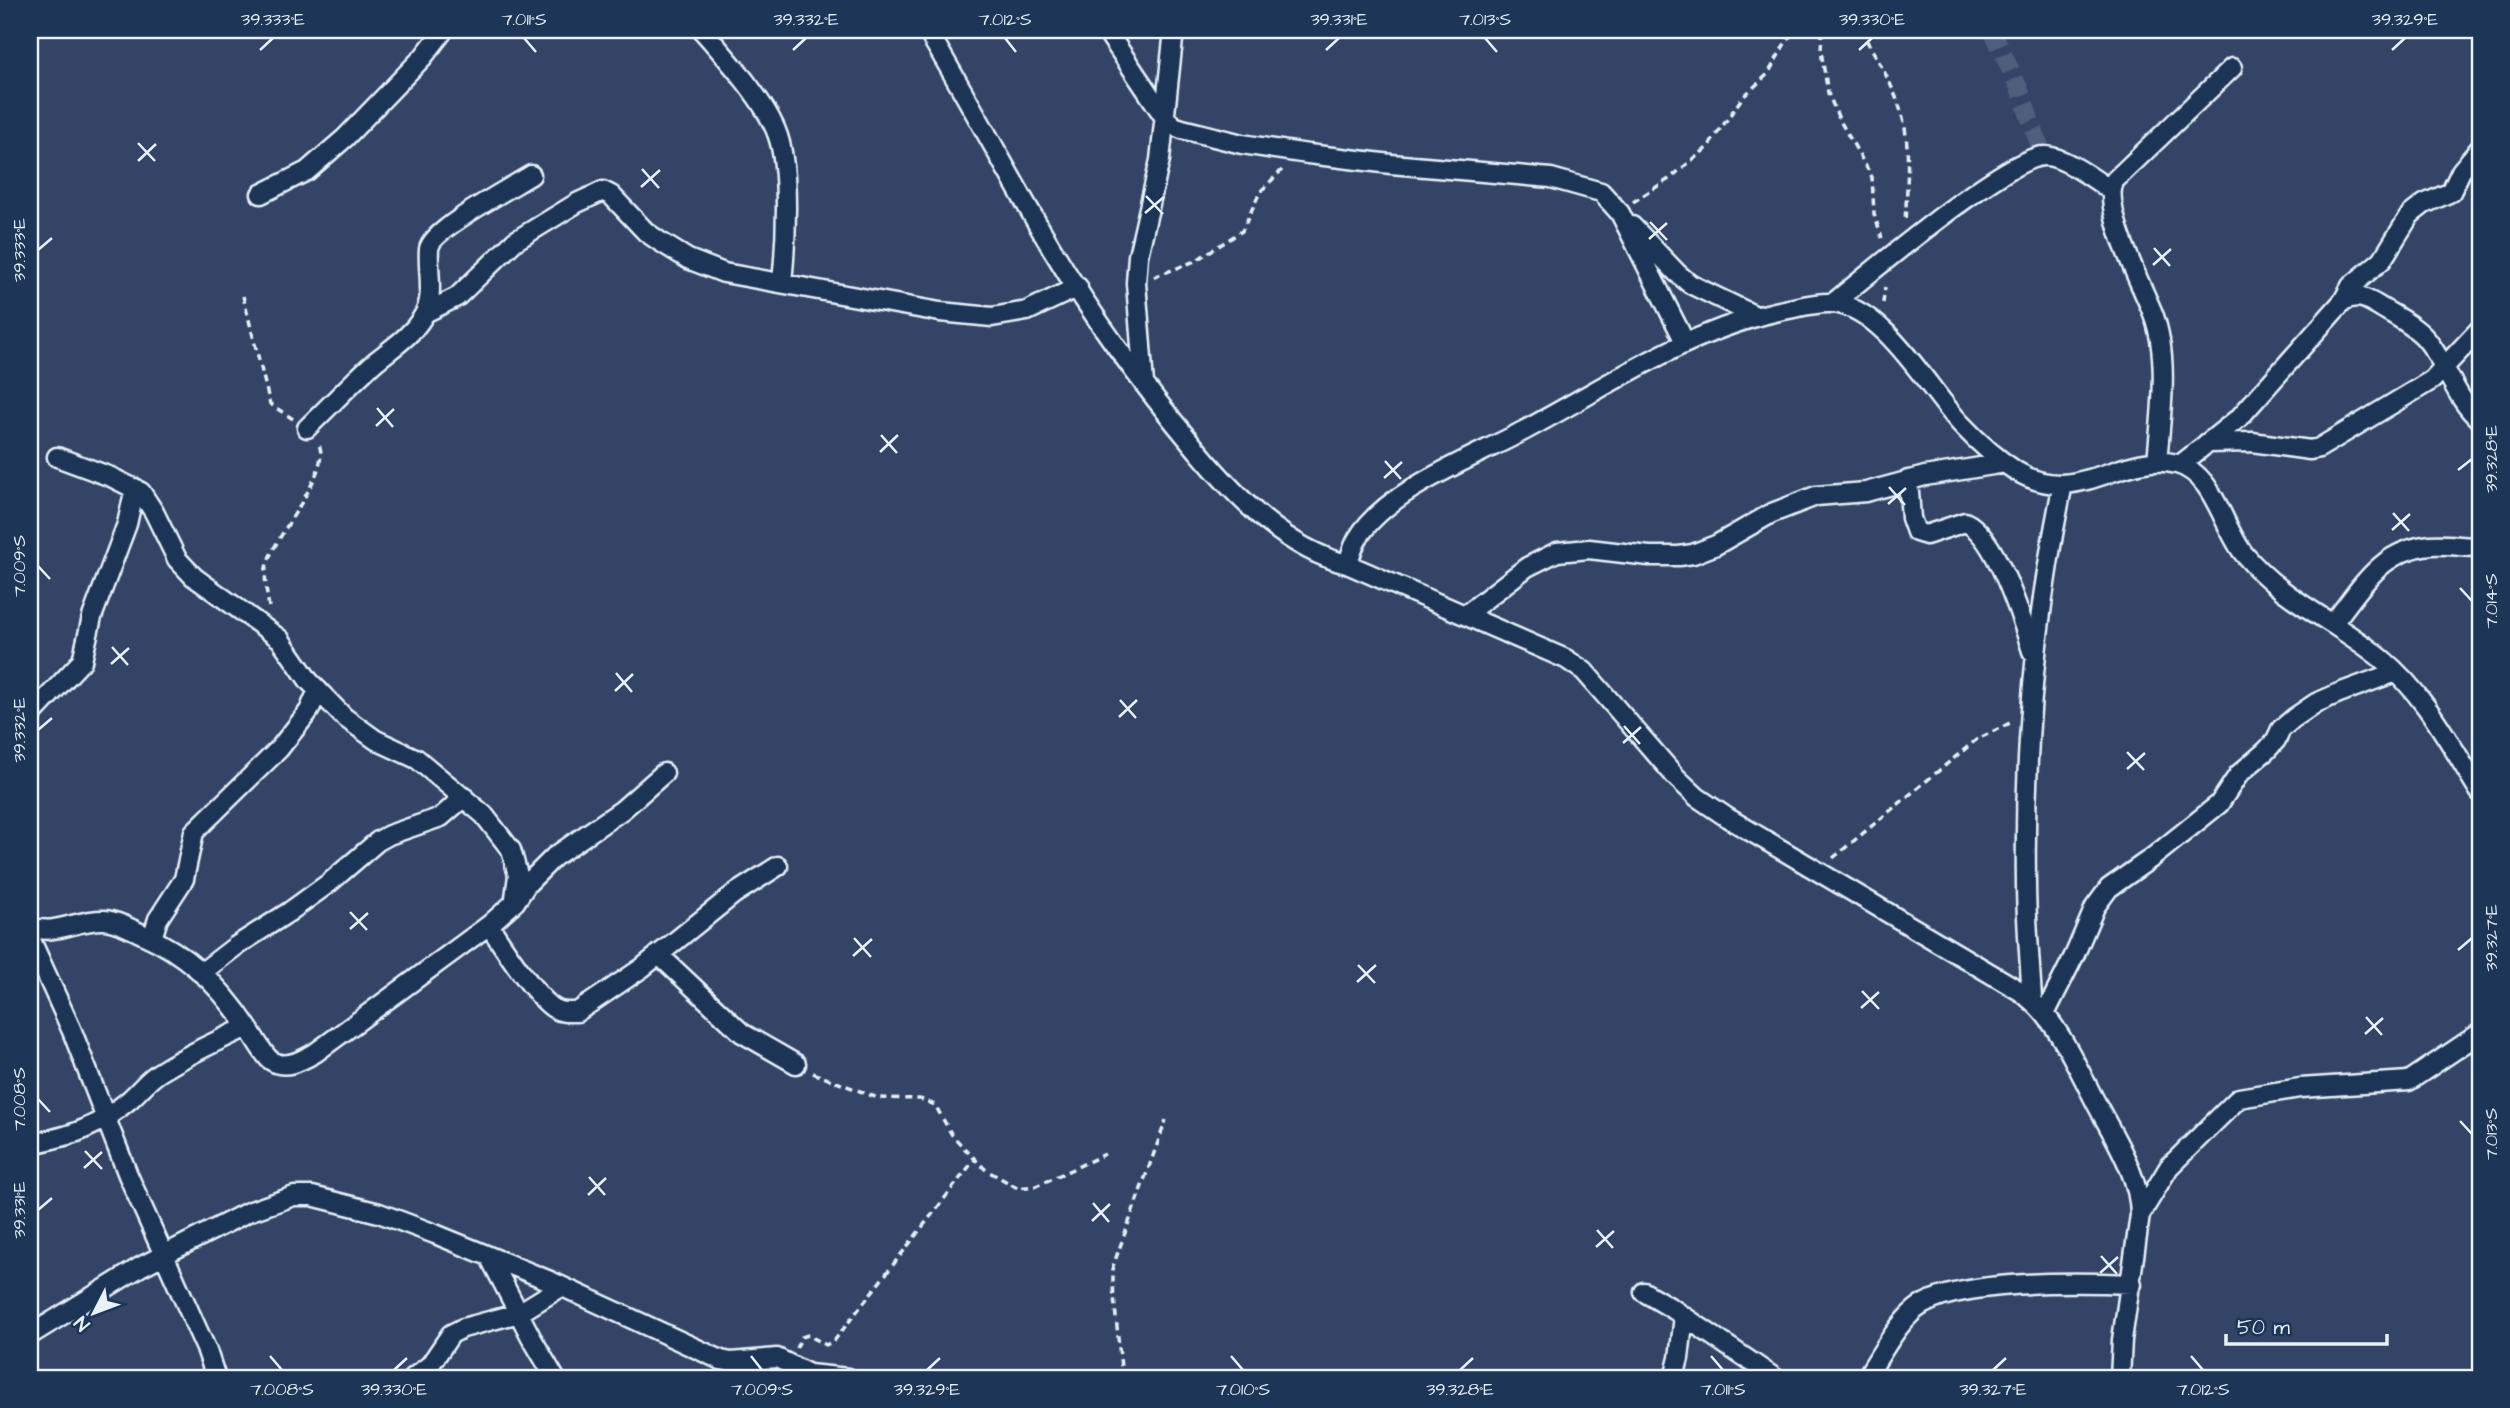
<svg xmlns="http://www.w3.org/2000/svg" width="2510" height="1408" font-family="'Architects Daughter',sans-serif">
<rect width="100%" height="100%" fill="#334467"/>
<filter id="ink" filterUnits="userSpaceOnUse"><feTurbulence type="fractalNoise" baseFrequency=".0143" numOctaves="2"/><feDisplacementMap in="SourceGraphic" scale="14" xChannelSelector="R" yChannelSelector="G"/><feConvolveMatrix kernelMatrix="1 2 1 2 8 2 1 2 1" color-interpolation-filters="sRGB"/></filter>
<g filter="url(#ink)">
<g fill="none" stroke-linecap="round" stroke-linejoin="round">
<path stroke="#4e5e7d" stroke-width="18" stroke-dasharray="18 9" stroke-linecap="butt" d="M1992,30L2019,88L2043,155"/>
<defs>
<path id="minor" d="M702,30C726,57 767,103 778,136C790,172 786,243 782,282
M927,30C970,101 1008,175 1051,247C1093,318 1144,387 1197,450C1237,498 1286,549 1347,564L1566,659L1584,671L1676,777L1697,797L1728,818L2020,991C2029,998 2037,1005 2044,1013C2064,1038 2078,1068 2093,1097C2111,1133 2140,1174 2140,1215L2122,1340L2120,1378
M1106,30L1165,118L1174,126L1182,129L1242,144L1308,154L1391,164L1551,178L1601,192L1620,213L1685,342
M261,194L307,171L345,138L423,57L444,30
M1632,226L1677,273L1690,284L1754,315
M2343,301L2351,286L2382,260L2410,215L2424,204L2451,192L2461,171L2480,148
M1833,303C1868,275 2008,156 2044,156C2061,155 2096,180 2110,190
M425,313L457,297L515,241L577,203L603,191L611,195L646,232L659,241L688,259L724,273L940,312L992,317L1027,311L1078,287
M1144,384L1136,283L1138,256L1160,160L1174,30
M307,428C330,406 352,382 376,361C393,347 410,337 422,318C436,297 427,272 429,249C431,230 512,187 531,175
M2207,443L2252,442L2310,450L2319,448L2432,380L2480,329
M57,457L111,477L141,492L154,512L177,559L194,577L280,639L309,681L344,717L376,740L417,759L484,815L511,850L518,875L515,898
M2157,461C2161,416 2170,354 2152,311C2141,284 2100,205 2115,180L2232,68
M2180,465L2240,417L2343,301C2359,293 2367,299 2382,308C2397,317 2415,326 2426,339C2447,364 2455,399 2480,420
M1908,480L1911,518L1916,532L1926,535L1965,522C1996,535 2022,619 2032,651
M1347,564C1351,556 1353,546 1358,538C1387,489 1478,456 1527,429C1611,384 1693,327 1789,309C1803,306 1818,302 1832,303C1884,307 1928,389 1961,424C1977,441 1997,459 2016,471C2078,509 2120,450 2177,464C2214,474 2222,526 2244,554C2283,601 2336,621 2382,659C2425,694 2451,746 2480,792
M1465,615L1527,567L1557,552L1589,549L1649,556H1679L1693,554L1716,545L1772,513L1816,496L1866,492L1925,476L2005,463
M2333,623C2362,587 2380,550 2431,545C2448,544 2464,547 2480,547
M30,716L82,661L92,617L127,524L135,488
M489,925C502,945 536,998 555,1009C562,1013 569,1012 577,1012L642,968L734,894L778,866
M30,927C56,936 77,919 104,920C118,921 132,929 144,935C187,954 222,988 248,1028C255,1038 260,1049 269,1059C283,1071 301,1061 315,1053L489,925L515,902L527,884L554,857L622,810L664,773
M30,938L72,1031L128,1175L207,1351L216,1378
M152,938L158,919L184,879L194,832L279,749L309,711L318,690
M658,954L742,1033L796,1064
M201,973L236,946L289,912L329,883L378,841L389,835L441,817L464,797
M2032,1000C2030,961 2026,921 2026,882C2024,748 2035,615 2063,484
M2045,1014L2075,954L2095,907L2109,888L2153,857L2219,804L2239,774L2266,751L2276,740L2281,729L2294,718L2316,703L2339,693L2396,672
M30,1144C71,1136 95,1129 128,1101C139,1092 147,1080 160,1072C188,1054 217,1041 247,1027
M2140,1215L2169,1167L2239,1098L2300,1088L2409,1081L2480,1033
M489,1256L531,1337L555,1378
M1644,1292L1673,1309L1775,1378
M30,1335L140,1267L248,1212L294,1196H312L379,1213L435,1234L550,1281L721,1360L731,1362L777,1358L809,1374L848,1378
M413,1378L430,1365L451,1334L463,1328L519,1313L561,1287
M1674,1378L1679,1358L1684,1316
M1866,1378C1879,1357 1897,1324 1916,1309C1954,1279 2082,1282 2132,1284"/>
</defs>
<use href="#minor" stroke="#e8f1f8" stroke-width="23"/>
<path stroke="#e8f1f8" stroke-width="3.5" stroke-dasharray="7 5" stroke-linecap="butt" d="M1822,30L1821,51L1828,93L1839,119L1872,177L1874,214L1882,238
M1860,30C1877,57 1897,91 1904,123C1910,150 1907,192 1905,221
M1633,202L1669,179L1708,147L1742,98L1768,74L1788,38L1799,30
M1154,277L1195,261L1242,231L1260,192L1282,170
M243,296L270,404L293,419
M1883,303L1885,287
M269,607C267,594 264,580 266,568C272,537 335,470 318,443
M1833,858L1976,740L2010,723
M813,1073L878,1098L920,1099L935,1105L952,1135L968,1152L986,1170L1018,1188L1036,1186L1105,1154
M796,1348L802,1337L808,1335L826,1345L834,1341L975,1159
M1122,1378L1113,1286V1266L1166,1120"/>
<use href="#minor" stroke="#1d3557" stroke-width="18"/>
</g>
</g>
<path fill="none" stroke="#e8f1f8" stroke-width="2.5" d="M524,38L536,52M1005,38L1016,52M1485,38L1497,52M260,50L273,38M793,50L806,38M1326,50L1339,38M1859,50L1872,38M2392,50L2405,38M138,143L155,161M138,161L156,144M642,169L659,188M641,187L660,170M1146,196L1163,214M1145,213L1164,197M1650,222L1667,240M1649,239L1667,223M2154,248L2170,266M38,250L52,238M2153,265L2171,249M377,408L393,427M376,426L394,409M881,435L897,453M880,452L898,435M1385,461L1401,479M2458,470L2472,459M1384,478L1402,462M1889,487L1905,505M1888,504L1906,488M2393,513L2409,531M2392,530L2410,514M38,566L50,579M2460,588L2472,601M112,647L128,665M111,664L129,648M616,673L632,692M615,691L633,674M1120,700L1136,718M1119,717L1137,700M1624,726L1640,744M38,730L52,718M1623,743L1641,727M2127,752L2144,770M2127,769L2145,753M350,912L367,930M350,929L368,913M854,938L871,957M2458,950L2472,938M853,956L872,939M1358,965L1375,983M1357,982L1376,965M1862,991L1879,1009M1861,1008L1879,992M2366,1017L2382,1035M2365,1034L2383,1018M38,1099L50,1112M2460,1121L2472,1134M85,1151L102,1169M84,1168L102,1152M589,1177L605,1195M588,1195L606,1178M1093,1203L1109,1222M38,1210L52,1198M1092,1221L1110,1204M1597,1230L1613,1248M1596,1247L1614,1231M2101,1256L2117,1274M2100,1273L2118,1257M270,1356L282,1370M751,1356L762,1370M1231,1356L1243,1370M1711,1356L1723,1370M2191,1356L2203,1370M394,1370L407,1358M927,1370L940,1358M1460,1370L1473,1358M1993,1370L2006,1358"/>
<rect width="2510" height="1408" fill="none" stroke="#1d3557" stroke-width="77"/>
<g transform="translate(94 1313) rotate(228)" stroke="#1d3557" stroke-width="5" paint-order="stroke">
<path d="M0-5L12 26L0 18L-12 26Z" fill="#e8f1f8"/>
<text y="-10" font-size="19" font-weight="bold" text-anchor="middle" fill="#e8f1f8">N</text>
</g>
<path d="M2226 1334v10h161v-10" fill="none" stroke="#e8f1f8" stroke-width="3.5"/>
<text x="2237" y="1334" font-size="21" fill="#e8f1f8" stroke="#1d3557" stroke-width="5" paint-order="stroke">50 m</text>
<rect x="38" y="38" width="2434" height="1332" fill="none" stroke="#e8f1f8" stroke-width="2.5"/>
<g font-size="18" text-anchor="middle" fill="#e8f1f8">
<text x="273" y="25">39.333°E</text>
<text x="524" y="25">7.011°S</text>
<text x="806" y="25">39.332°E</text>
<text x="1005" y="25">7.012°S</text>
<text x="1339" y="25">39.331°E</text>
<text x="1485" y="25">7.013°S</text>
<text x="1872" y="25">39.330°E</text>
<text x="2405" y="25">39.329°E</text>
<text transform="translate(19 250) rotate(-90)" y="6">39.333°E</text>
<text transform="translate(2491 459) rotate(-90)" y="6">39.328°E</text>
<text transform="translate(19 566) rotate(-90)" y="6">7.009°S</text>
<text transform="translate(2491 601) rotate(-90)" y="6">7.014°S</text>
<text transform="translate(19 730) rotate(-90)" y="6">39.332°E</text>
<text transform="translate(2491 938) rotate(-90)" y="6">39.327°E</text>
<text transform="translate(19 1099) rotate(-90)" y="6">7.008°S</text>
<text transform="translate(2491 1134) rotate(-90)" y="6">7.013°S</text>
<text transform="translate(19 1210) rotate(-90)" y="6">39.331°E</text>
<text x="282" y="1395">7.008°S</text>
<text x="394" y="1395">39.330°E</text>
<text x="762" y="1395">7.009°S</text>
<text x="927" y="1395">39.329°E</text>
<text x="1243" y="1395">7.010°S</text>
<text x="1460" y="1395">39.328°E</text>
<text x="1723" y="1395">7.011°S</text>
<text x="1993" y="1395">39.327°E</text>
<text x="2203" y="1395">7.012°S</text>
</g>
</svg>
